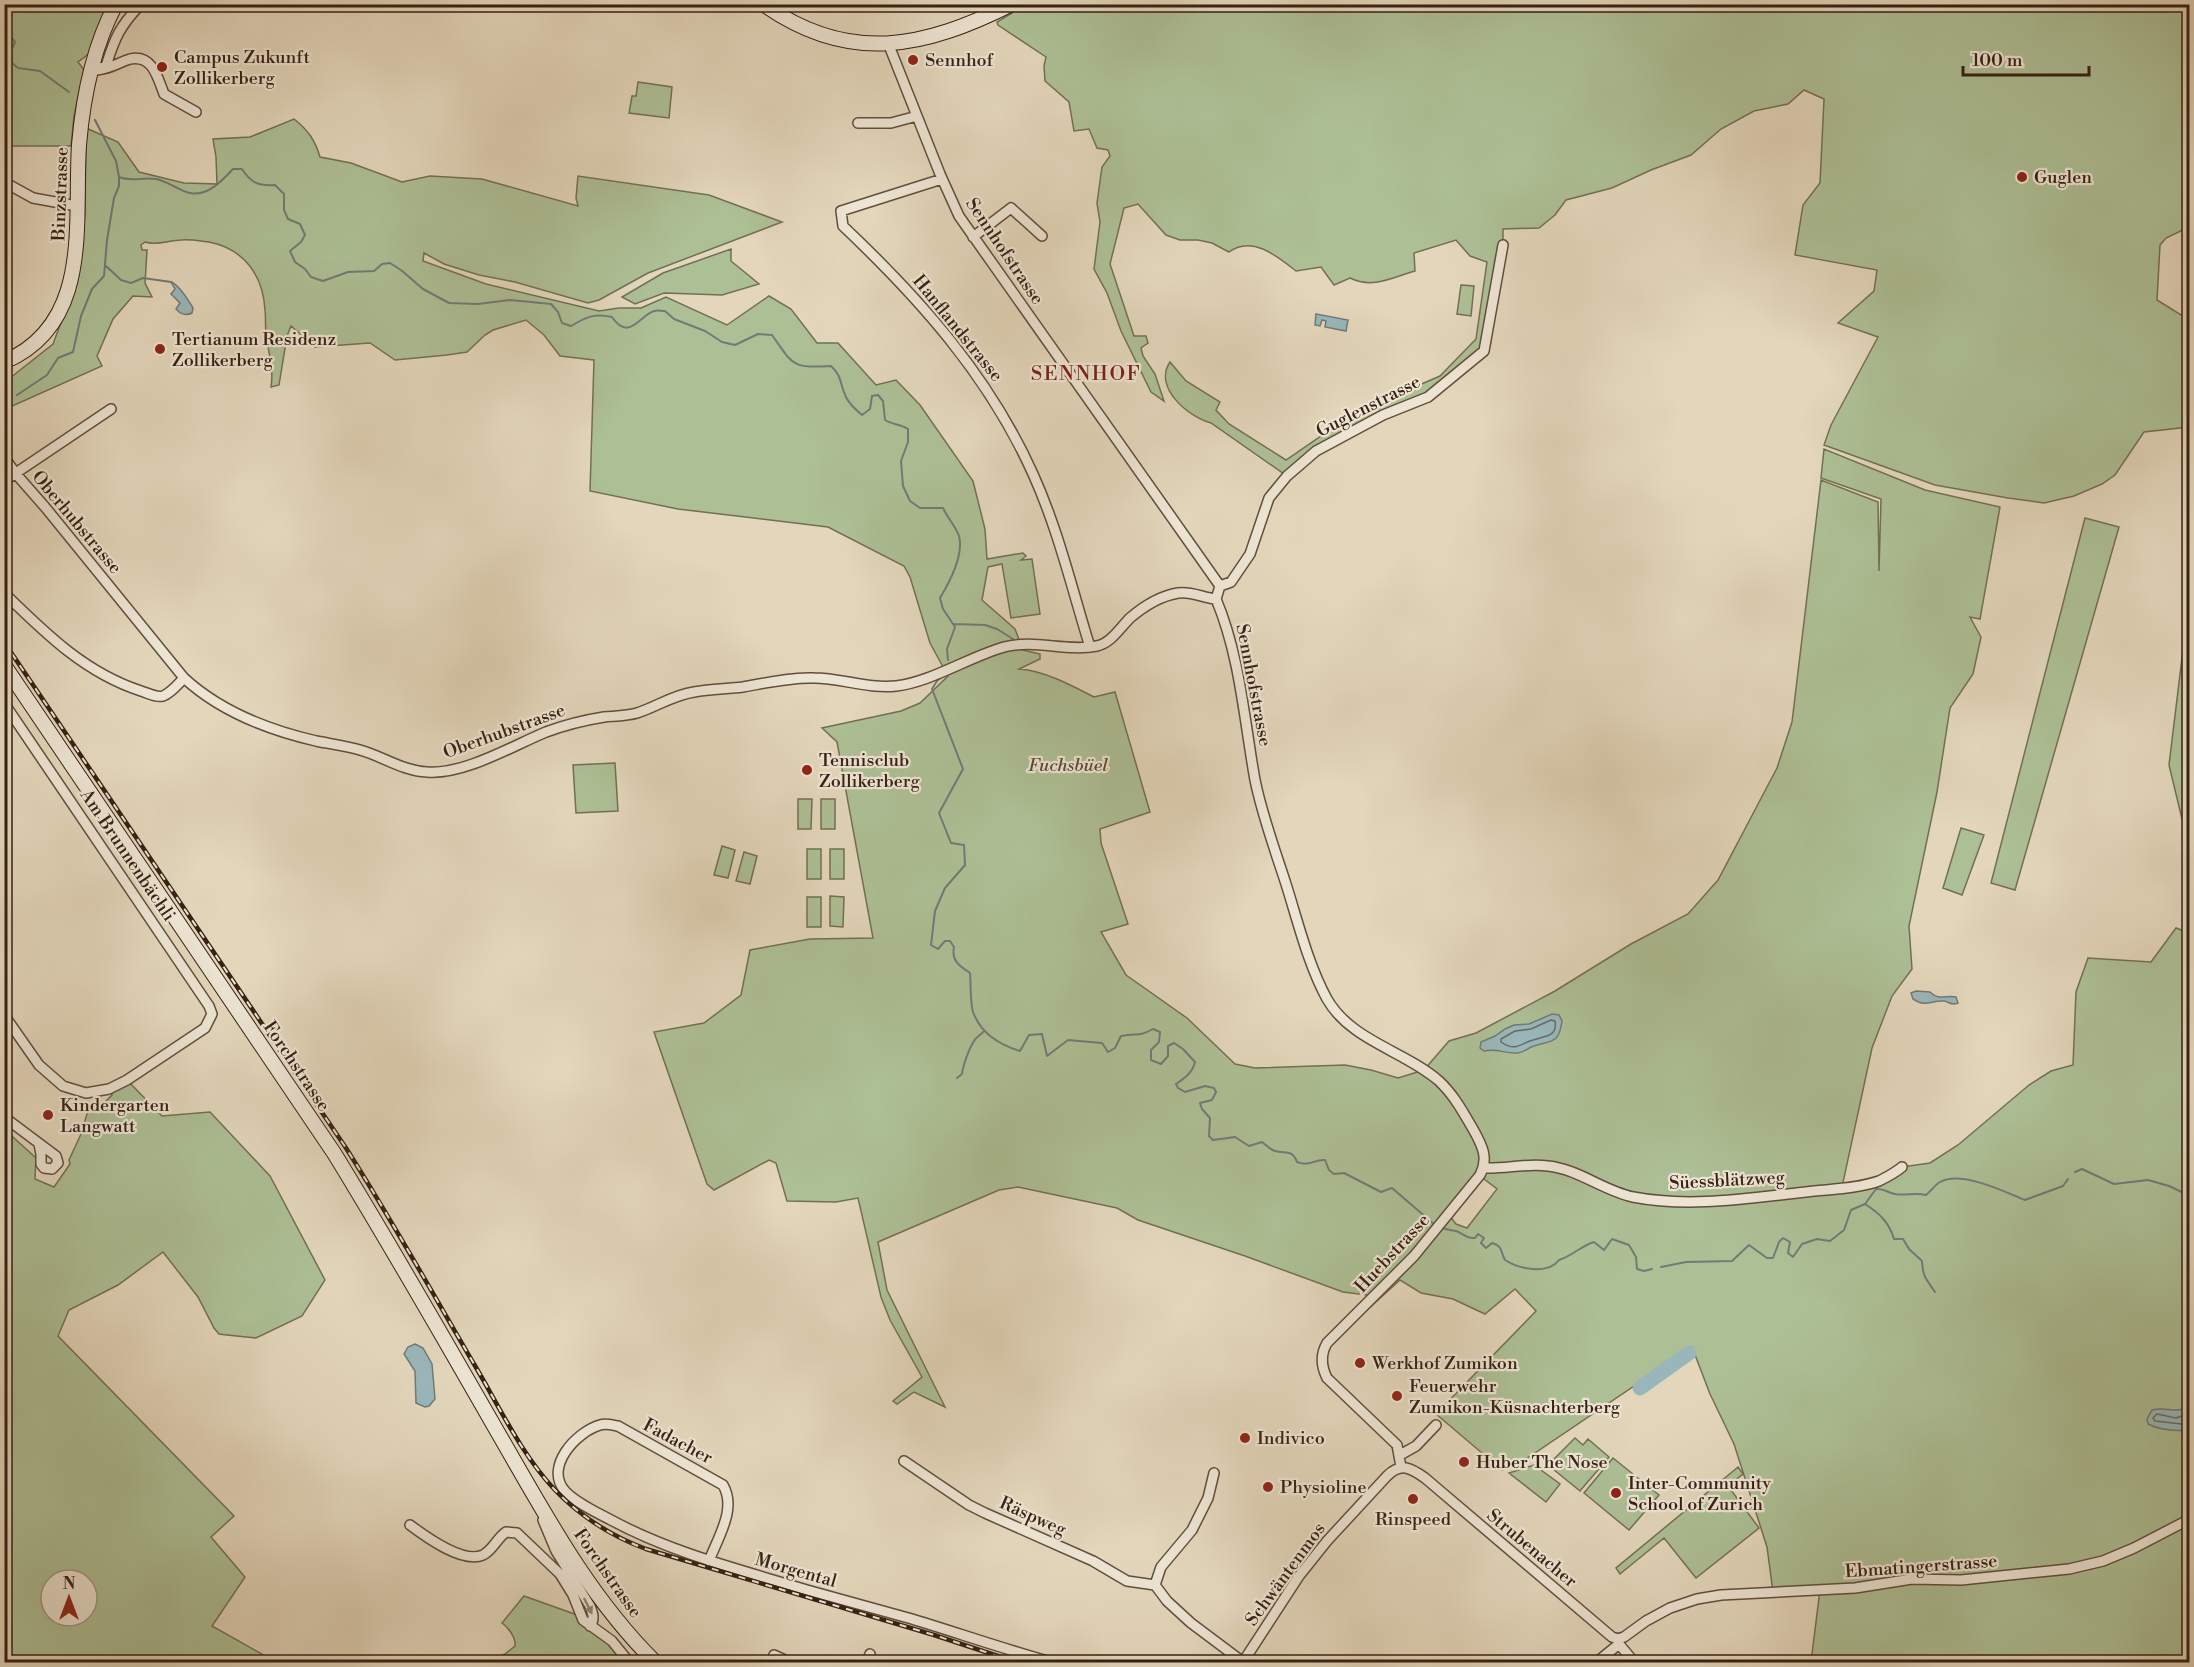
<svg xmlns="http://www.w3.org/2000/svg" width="2194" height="1667" font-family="'Libre Bodoni',serif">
<rect width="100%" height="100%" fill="#e3d6bb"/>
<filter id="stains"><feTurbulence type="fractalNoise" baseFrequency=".00333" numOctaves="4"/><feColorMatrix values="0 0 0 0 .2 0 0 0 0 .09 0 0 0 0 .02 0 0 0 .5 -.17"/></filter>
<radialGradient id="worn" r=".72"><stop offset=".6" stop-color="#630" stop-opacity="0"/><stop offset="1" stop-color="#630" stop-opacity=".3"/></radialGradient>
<path fill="#adbf95" stroke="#727054" stroke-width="1.5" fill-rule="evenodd" d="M1027,4L2189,5V227L2166,238L2160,245L2157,300L2181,315L2189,311V427L2144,432L2115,475L2102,484L2074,496L2044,503L2008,498L1935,485L1824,445L1831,425L1878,337L1838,323L1874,291L1877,270L1795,255L1803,205L1820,183L1824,99L1804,90L1788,104L1754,111L1721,129L1691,155L1651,170L1612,188L1566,200L1555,215L1539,228L1503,229V245L1484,351L1445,384L1316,451L1287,476L1211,423C1188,417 1153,387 1170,362L1186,381L1220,402L1216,410L1229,424L1286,460L1340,423L1410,389L1440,376L1476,339L1487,262L1470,256L1456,240L1414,253L1415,271C1391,278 1373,289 1350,278L1334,285L1321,267L1296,271C1277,256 1252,235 1229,252L1212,243L1198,240H1180L1166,235L1138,204L1124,208L1110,264L1134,336H1146L1148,343L1141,348L1143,356L1155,374L1164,401L1151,392L1121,331L1107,293L1094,269L1100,222L1097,203L1102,167L1110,156L1108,150L1097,148L1089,129L1074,131L1069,102L1045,81L1044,66L1046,57L998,25L997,22Z
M4,5H109L90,53L78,62L84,70L74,116L71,146H5Z
M638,82L672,87L669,118L629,113L632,96H636Z
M294,119C308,130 315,140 320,157L351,163L402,182L430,176L482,179L578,206L576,198L578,176L709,195L782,222L648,273L599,300L588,303L515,282L479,275L444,264L424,253L423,261L486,284L599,311L619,308H641L666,297L727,325L769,296L791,309L817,343H838L876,385L896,380L920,405L973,481L985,529L987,559L1023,553L1026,556L1021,560L1032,559L1040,614L1011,618L1002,564L988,567L982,600L1015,629L1023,650L1040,654V659L1019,669C1045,671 1071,685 1094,697L1115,692L1150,812L1100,829L1101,843L1128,924L1101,932L1126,975L1187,1018L1235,1064L1255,1068L1345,1065L1371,1070L1398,1078L1424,1070L1449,1041L1476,1033L1555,991L1631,944L1688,914L1718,880L1777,768L1792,722L1821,480L1878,502L1879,571L1881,499L1821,478L1824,449L1925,490L2000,507L1980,619L1970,617L1981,637L1973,674L1950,708L1937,792L1909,926L1912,969L1892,996L1872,1048L1842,1187L1877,1181L1902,1167L1930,1163L1958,1145L2029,1085L2051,1071L2073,1065L2076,992L2088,958L2151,962L2176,928L2189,933V1662H1811L1820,1590L1773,1592L1767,1547L1734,1444L1710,1394L1692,1347L1517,1465L1502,1470L1436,1414L1536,1311L1515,1289L1485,1314L1453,1299L1421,1293L1400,1280L1366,1311L1364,1309L1375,1296L1343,1292L1245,1256L1138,1220L1117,1208L1018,1187L999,1190L878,1242L887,1290L945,1407L914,1392L897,1404L893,1401L922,1377L890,1320L881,1297L858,1198L836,1202L787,1201L776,1163L769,1160L714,1190L707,1184L654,1032L704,1023L741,995L750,950L810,939L873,938L837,742L822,728L901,711L920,703L948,676L930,643L910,577L904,566L828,527L678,509L590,491L594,360L560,356L544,335L526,320L493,330L485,335L467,352L447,355L395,360L370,343L315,347L291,326L287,336L279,385L271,387C274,368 268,352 266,333C265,325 266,318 265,310C263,275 244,249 209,242C200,241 190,239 181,240C169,240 157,246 145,242L141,245L142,250H147L145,283L152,297L133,296L113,319L97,356L102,366L10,407L5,394V382L53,344L68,304L81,259L85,213L86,128L118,142L139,172L184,183L217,184L216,157L213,139L250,137ZM1480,1176L1497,1189L1467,1228L1456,1224L1449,1215Z
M731,249V261L759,284L722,295L664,293L635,304L622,297L663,273Z
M1461,285L1474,286L1471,316L1457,314Z
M2085,518L2119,527L2015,890L1991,883Z
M2189,629V848L2169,765L2185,633Z
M615,763L618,811L576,813L573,765Z
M798,799H812L811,829H798Z
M821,799H835V829H821Z
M1961,828L1984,835L1962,895L1943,888Z
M722,846L735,850L728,878L714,875Z
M807,849H821V879H807Z
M830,849H844V879H830Z
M744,852L757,856L750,884L736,881Z
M830,896L844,897L843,927L830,926Z
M807,897H821V927H807Z
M127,1080L162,1116L210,1112L270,1176L325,1280L302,1316L256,1338L227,1335L219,1334L214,1328L198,1297L163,1252L118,1285L69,1310L58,1336L234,1516L211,1537L245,1577L212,1626L276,1662H5L4,1129L36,1158L35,1179L54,1187L70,1164L69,1160L81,1134L89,1107L105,1102L112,1095L109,1089ZM51,1580H87V1616H51Z
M1575,1438L1583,1445L1588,1439L1609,1457L1580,1491L1548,1465Z
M1613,1458L1659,1495L1629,1530L1584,1493Z
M1534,1465L1560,1484L1546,1502L1509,1473Z
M1738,1467L1743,1474L1728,1486L1759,1528L1696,1578L1664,1538L1620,1574L1616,1568Z
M524,1596L580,1616L629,1662H483L505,1654L515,1646C516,1638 509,1628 502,1623Z"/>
<path fill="#99b7ba" stroke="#717b77" stroke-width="1.5" d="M171,282C179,284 188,300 193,308L192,313C186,316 180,314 176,309L180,303L171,294L175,289Z
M1316,314L1348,320L1346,331L1325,327L1326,321L1322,320L1320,326L1315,325Z
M1916,991L1930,992C1939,1001 1946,995 1956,997L1958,1003C1951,1006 1950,1002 1944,1001C1931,1000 1927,1008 1913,999L1911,993Z
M1552,1014L1559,1015L1562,1021C1559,1044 1552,1040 1534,1046C1527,1048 1524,1053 1517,1053C1504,1054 1499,1048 1484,1051L1480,1048L1481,1042L1495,1036L1505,1029L1514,1025L1529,1024Z
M415,1344L423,1348L432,1364L435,1399L429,1406L425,1407L416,1403L415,1371L404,1354L408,1347Z
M2189,1407V1430C2176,1431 2160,1430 2148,1424L2147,1419L2152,1410C2166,1406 2174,1414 2189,1407Z"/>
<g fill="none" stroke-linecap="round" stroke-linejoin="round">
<path stroke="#686c66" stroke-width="1.5" d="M1551,1020L1555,1021C1558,1037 1544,1036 1533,1040C1519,1044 1516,1052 1501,1042V1039L1515,1031L1531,1029Z
M2190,1413L2176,1418L2157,1414L2153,1418L2155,1421L2190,1425"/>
<path stroke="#717b77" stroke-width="2" d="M4,29L15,42L11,51L12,63L18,68L40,71L69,92
M95,120L116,161L119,177C131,182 143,177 156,179C170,182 179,191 190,193C207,197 223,180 233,169H242C251,183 258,186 275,185L284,194V210L288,219L300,224L305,235L301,242L290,251L295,262L305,269L311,277L323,281L348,272L374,271L382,264L390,263L401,270L423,289L449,303L478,304L510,300L551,304L558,312L562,323L571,326C586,317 595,313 612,317C629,342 639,316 654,311C657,310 661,311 665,311L674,319L705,331L722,342L735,345L758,334L772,335C794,366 791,368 831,366C843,377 839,383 846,397C849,404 856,410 862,415L870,409L872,396L878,395L883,401L885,420C893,425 901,424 908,429V442L901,461L903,486L910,501L920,508H943C947,517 956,527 959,536C964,555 949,583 940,598L943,609L955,627L947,649L948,660
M106,266L121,280L131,283L143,278L171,282
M17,395L47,375L58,358L73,352L81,316L92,289L104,276L107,240L114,198L119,186V177
M953,624L985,625L997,629L1013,639
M943,676L937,681L932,689L963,769L939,813L951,843L964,845L965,865L945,888L935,911L931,945L938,949L945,941H950L954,947C951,961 960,966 970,973C971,985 970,1001 973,1012C981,1034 1000,1045 1020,1051L1029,1035L1042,1034L1047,1056L1068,1040L1102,1043L1108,1052L1115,1048L1121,1036C1137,1032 1137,1038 1153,1029L1160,1032L1159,1042L1151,1050V1060L1161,1064L1168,1056V1046L1174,1043L1183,1049L1195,1062C1193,1072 1185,1078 1176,1084L1178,1088L1185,1092L1205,1086L1214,1088L1216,1092L1212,1100L1200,1103L1202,1109L1210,1118L1209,1136L1213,1140L1235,1137L1249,1146L1262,1142C1266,1145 1271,1150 1275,1151C1286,1154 1292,1149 1297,1162C1310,1167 1314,1159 1325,1160L1329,1170L1334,1174L1344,1173L1381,1192L1392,1188L1435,1225
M957,1078L962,1074C963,1065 969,1049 974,1041C976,1037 981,1035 984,1031
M2075,1172L2082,1169L2114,1184L2148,1180L2169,1186L2190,1196
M1865,1204C1879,1213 1889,1222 1894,1239H1903L1909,1249L1922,1261C1923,1278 1926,1278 1935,1292
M1440,1227C1446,1230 1450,1230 1456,1231C1463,1233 1466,1239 1475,1238L1478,1234L1484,1238L1481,1243L1486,1248L1492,1243C1503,1246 1500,1251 1505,1260C1519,1269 1548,1275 1559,1260C1572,1256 1581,1246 1594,1242L1604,1250L1612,1239L1629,1245L1636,1257L1637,1269L1644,1271L1652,1269
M1661,1267L1686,1262L1732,1261L1749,1245L1767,1258H1773L1779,1242L1783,1238L1790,1242L1788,1253L1793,1257L1802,1244L1817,1239L1830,1241L1844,1230L1851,1210L1865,1204L1876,1189C1884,1188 1888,1193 1895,1194C1905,1196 1915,1192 1926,1195C1931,1191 1935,1185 1940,1182C1961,1170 2005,1192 2025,1200L2063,1186L2068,1179"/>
<path stroke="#99b7ba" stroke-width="15" d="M1640,1388L1689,1353"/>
<defs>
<path id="minor" d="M256,4L262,6
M888,43L940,174L959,216L1220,586L1216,599C1240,656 1244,719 1255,780C1262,815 1275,850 1286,884C1298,922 1308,964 1327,999C1351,1041 1405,1051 1439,1081C1454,1095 1463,1112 1473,1129C1482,1145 1489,1158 1480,1175L1414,1256L1327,1343C1320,1355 1321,1366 1327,1378L1397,1445L1401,1467
M100,68L106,66C115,37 120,26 141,4
M97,70C113,68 117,63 130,59C153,54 158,79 164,94L196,112
M858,123H891L917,116
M942,179L841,211L843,226C920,299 989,376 1033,474C1058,529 1072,589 1090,647
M4,182L33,198L77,206
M973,237L1011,208L1042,236
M4,457L16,474L45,507L184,678C221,712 268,730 316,741C331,744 346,746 360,750C382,756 403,771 427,772C464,775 512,746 546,732C565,725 585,720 604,717C615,716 627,716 637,713C656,707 673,695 694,692C710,689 727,689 743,687C766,683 791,677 814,678C841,678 868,689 896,686C931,682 969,657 1004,647C1035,639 1066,652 1097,646C1111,643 1120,628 1130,618C1144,606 1160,596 1178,593C1192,591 1203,598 1216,599
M4,481L111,409
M1220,586L1231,582L1250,554L1269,498L1287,476L1316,451L1383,415L1428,397L1484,351L1503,245
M4,593C45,633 85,673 141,691C148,693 156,698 163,696C171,693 179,683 184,678
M4,703L209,1006L212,1014L205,1028L127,1080L109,1089L86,1093L63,1086L39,1065L4,1015
M4,1117L56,1156L58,1163L52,1169L44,1168L41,1164V1154L39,1144
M1484,1168C1506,1169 1526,1163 1548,1166C1578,1169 1604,1191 1633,1197C1690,1208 1749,1198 1806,1192C1830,1189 1856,1189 1879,1181C1887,1177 1895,1173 1902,1167
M1400,1455L1416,1446L1436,1425
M904,1461L969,1505L985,1513L1093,1561L1127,1581L1155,1585
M543,1520L556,1551L590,1606C593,1614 595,1619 590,1626
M410,1525C426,1537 463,1564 483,1555C493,1550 497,1538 506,1532L517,1533L560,1574L573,1595L583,1620L612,1641L629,1662
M709,1561C718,1537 737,1509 723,1485L618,1426C612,1425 606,1423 600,1425C576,1432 544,1467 565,1491C576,1503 596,1512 611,1520C672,1553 741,1570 807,1590C842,1600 877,1609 912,1619C958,1633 1004,1649 1051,1662
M1155,1585L1161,1567L1192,1530L1208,1498L1214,1473
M1155,1585L1167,1601L1191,1623L1243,1662
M1618,1639L1624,1637L1646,1621L1670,1608L1697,1599L1721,1595L1855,1588L1912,1579L1961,1580L2069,1569L2103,1561L2134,1548L2190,1519
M1618,1639L1619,1644L1634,1662
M774,1655L789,1662
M867,1662L870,1654
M1243,1662L1299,1576L1327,1541L1387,1476C1401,1462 1411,1468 1425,1478L1612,1637L1618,1639
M1597,1662L1619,1644"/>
<path id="secondary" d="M763,4C849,65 924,48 1012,4
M4,362C93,324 74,223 79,145C83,97 93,47 116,4
M4,665L334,1153C390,1244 443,1337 497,1431C544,1512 588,1596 655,1662"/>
</defs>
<use href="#minor" stroke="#614e3d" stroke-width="12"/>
<use href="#secondary" stroke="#362113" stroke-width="16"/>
<use href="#minor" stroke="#ede4d3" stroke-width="9"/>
<use href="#secondary" stroke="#ede4d3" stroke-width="14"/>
<defs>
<path id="rail" d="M4,642L346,1148C391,1219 432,1292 474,1364C499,1406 521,1454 555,1490C581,1517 611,1536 646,1549L934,1635L1016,1662"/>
</defs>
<use href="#rail" stroke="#362113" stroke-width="4.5"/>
<use href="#rail" stroke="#ede4d3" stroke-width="2" stroke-dasharray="7" stroke-linecap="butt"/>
</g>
<defs><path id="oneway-solid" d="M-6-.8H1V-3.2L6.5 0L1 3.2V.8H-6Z" transform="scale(1.5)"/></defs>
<use fill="#928273" href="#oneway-solid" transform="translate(588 1606) rotate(63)"/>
<g fill="#8f2418" stroke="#ede4d3" stroke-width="2">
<circle cx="913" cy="60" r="6"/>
<circle cx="162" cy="67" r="6"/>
<circle cx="2022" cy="177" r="6"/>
<circle cx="160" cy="349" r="6"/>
<circle cx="807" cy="770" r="6"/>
<circle cx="48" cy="1115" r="6"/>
<circle cx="1360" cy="1363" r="6"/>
<circle cx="1397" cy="1396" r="6"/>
<circle cx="1245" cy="1438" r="6"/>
<circle cx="1464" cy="1462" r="6"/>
<circle cx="1268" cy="1487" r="6"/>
<circle cx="1616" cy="1493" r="6"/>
<circle cx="1413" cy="1499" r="6"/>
</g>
<g text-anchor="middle" stroke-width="4.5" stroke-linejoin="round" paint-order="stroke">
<g font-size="18" fill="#362113" stroke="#ede4d3" text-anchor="start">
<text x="174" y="63">Campus Zukunft<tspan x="174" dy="21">Zollikerberg</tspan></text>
<text x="925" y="66">Sennhof</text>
<text x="2034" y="183">Guglen</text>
<text x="172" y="345">Tertianum Residenz<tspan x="172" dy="21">Zollikerberg</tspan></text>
<text x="819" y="766">Tennisclub<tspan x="819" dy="21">Zollikerberg</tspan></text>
<text x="60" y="1111">Kindergarten<tspan x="60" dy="21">Langwatt</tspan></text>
<text x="1372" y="1369">Werkhof Zumikon</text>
<text x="1409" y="1392">Feuerwehr<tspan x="1409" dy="21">Zumikon-Küsnachterberg</tspan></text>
<text x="1257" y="1444">Indivico</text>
<text x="1476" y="1468">Huber The Nose</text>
<text x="1628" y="1489">Inter-Community<tspan x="1628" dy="21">School of Zurich</tspan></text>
<text x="1280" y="1493">Physioline</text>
<text x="1413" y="1525" text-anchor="middle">Rinspeed</text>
</g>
<g font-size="18" fill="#362113" stroke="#ede4d3">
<text transform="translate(60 194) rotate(-88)" y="6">Binzstrasse</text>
<text transform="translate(1005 251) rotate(56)" y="6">Sennhofstrasse</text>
<text transform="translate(958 328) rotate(51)" y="6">Hanflandstrasse</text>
<text transform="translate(1368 406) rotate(-27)" y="6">Guglenstrasse</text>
<text transform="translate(77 522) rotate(50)" y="6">Oberhubstrasse</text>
<text transform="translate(1254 685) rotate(79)" y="6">Sennhofstrasse</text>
<text transform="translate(504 731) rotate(-20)" y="6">Oberhubstrasse</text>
<text transform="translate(128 855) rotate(56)" y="6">Am Brunnenbächli</text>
<text transform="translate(297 1066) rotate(56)" y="6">Forchstrasse</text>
<text transform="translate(1727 1180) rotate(-3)" y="6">Süessblätzweg</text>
<text transform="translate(1392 1253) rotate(-47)" y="6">Huebstrasse</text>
<text transform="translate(678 1441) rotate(28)" y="6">Fadacher</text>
<text transform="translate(1033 1516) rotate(24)" y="6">Räspweg</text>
<text transform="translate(1532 1548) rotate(40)" y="6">Strubenacher</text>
<text transform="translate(1921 1566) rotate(-4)" y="6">Ebmatingerstrasse</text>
<text transform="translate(796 1570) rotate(16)" y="6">Morgental</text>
<text transform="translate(608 1573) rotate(55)" y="6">Forchstrasse</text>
<text transform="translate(1285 1574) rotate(-54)" y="6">Schwäntenmos</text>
</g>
<g font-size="18" font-style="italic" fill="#544834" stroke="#ede4d3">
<text x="1068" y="771">Fuchsbüel</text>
</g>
<g font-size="20" letter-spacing="1.5" fill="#7a1f14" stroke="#ede4d3">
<text x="1086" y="380">SENNHOF</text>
</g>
</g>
<rect width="2194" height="1667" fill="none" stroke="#e3d6bb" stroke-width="24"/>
<rect x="6" y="6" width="2182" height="1655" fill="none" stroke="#362113" stroke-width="3"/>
<rect x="12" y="12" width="2170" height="1643" fill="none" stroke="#362113" stroke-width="1.5"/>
<g transform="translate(69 1598)"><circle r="28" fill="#ede4d3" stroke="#a49686" stroke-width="1.5"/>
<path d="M0-4.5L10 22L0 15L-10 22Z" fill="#8f2418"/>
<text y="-9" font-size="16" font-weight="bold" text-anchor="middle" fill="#362113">N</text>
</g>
<path d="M1963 66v9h126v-9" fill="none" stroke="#362113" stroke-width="3"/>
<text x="1972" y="66" font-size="18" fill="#362113" stroke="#ede4d3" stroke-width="4.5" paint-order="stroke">100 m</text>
<rect width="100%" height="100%" filter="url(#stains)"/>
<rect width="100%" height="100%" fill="url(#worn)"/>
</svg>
